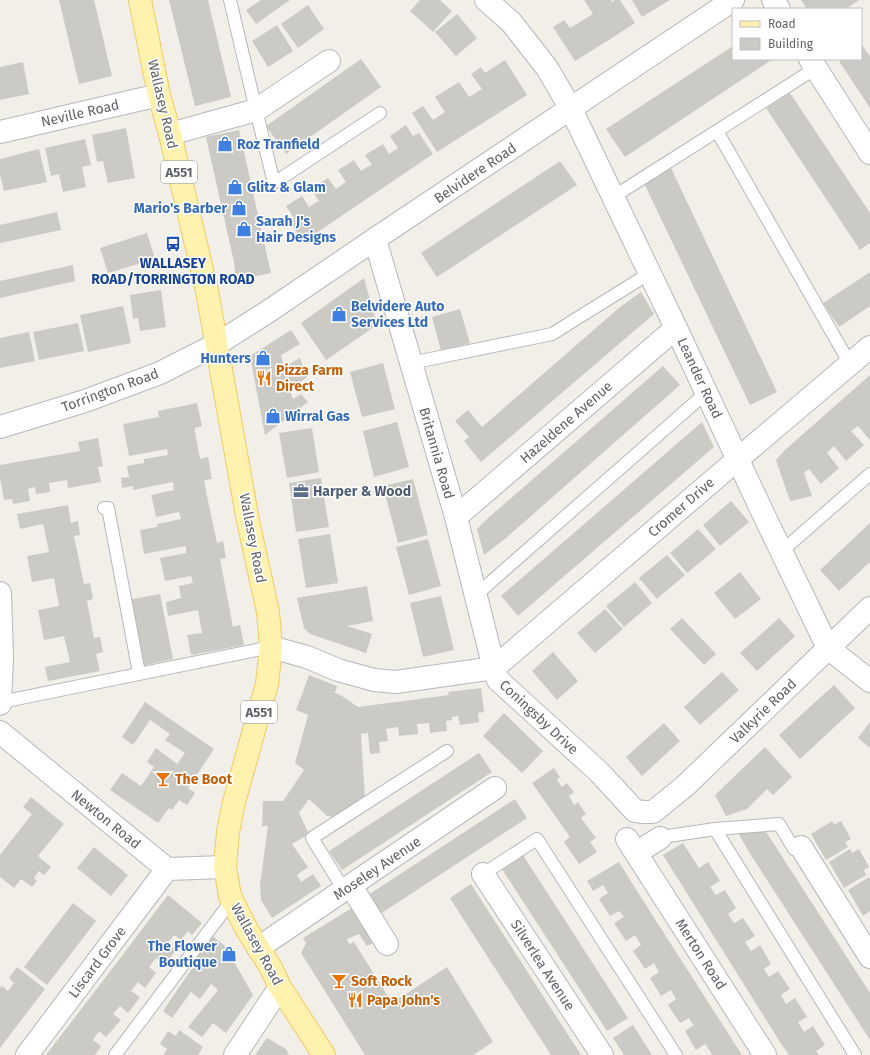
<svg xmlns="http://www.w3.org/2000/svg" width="870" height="1055" font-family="'Fira Sans',sans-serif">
<rect width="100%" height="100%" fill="#f1efe8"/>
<path fill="#cccac5" d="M59,0H94L112,76L79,84Z
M169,0H208L231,97L195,106Z
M261,0H290L256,24L246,10Z
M420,0H440L452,11L433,32L410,11Z
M584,0H611L612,2L615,0H620L635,23L604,43L575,61L553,27L564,20L570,28L593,14Z
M632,0H670L642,17Z
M801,0H859L846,9H807Z
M308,5L324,29L298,48L281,24Z
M457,14L477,38L456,56L435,32Z
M277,25L293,51L268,67L252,41Z
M733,46V59H773L625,157L606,129Z
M863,46L870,56V108L839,61L843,59H861V47Z
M361,59L381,87L286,154L266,126Z
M505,60L527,95L437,152L412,113L423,106L433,120L445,112L435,97L459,82L469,97L482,89L471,74L481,67L485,73Z
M23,62L29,94L0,100V67Z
M790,93L870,213V243L860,250L766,108Z
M406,125L413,136L419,133L433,154L303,242L289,221L294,218L286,206L302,196L309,207L315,203L319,201L311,189L328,178L336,189L346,182L338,170L354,160L361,171L367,167L372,165L365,155L383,144L389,154L398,148L390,136Z
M126,128L135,178L108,183L103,161L97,162L92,135Z
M239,130L271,273L236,280L234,262L206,137Z
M85,139L91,165L82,167L86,187L63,192L59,174L51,176L45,148Z
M39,149L47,182L4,191L0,174V159Z
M560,161L577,185L437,277L421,253Z
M671,168L777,392L750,405L643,181Z
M57,212L61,230L0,243V225Z
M147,233L155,259L108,273L100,248Z
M73,265L75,281L0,298V281Z
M870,272V306L839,327L823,303Z
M364,278L377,325L326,360L301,323Z
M161,290L166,327L140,331L138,318L133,319L130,295Z
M641,292L654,314L481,462L464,441L469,437L455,421L468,410L482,427L620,307Z
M123,306L131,343L88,352L80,315Z
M460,309L470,343L441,351L432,317Z
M78,323L84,351L39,360L33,332Z
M291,330L300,344L281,355L284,367L300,358L307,377L290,390L293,399L301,394L308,402L265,435L250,356Z
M29,332L35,361L0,368V338Z
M383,363L395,409L362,417L350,372Z
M663,366L680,385L506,538L484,555L477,529L488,518Z
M870,375V440L858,426L851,431L864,445L846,461L834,446L827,453L839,468L821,484L809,469L804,473L812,496L790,501L776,460L785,450Z
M197,403L202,426L195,428V432L200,459L208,457L212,479L204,480L207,496L217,543L223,541L226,558L220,559L233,627L240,625L244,645L191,655L187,635L202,633L198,610L168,616L166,602L181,598L179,586L193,583L191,576L165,581L160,558L186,553V546L144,554L140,530L157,527V524L181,519L179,512L156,517L154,507L151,495L174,490L173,482L133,490V486L122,488L121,478L129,477L127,466L144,463V459L168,455L167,449L129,456L123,424L159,417L158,411Z
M397,422L409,467L374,477L363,431Z
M702,422L714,447L518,616L501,596Z
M312,428L319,472L287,478L279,433Z
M98,438L103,466L98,467L101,482L68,488L67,480L49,483L50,492L36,494L35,487L28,489L30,501L13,504L12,499L4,500L0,477V465L80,451L78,442Z
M321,478L329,527L296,532L289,483Z
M413,479L428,535L398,543L383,486Z
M731,501L749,522L720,546L703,525Z
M68,505L71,523L78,521L80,535L74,536L84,584L90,583L93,599L87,601L94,638L100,637L103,652L96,654L100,671L48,681L45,667L70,662L64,636L44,640L38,610L59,606L54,578L32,582L27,556L49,552L44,528L43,524L20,529L17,514Z
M870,523V562L839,591L820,570Z
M698,529L716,549L687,573L670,553Z
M330,534L338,583L306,588L298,539Z
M428,539L441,586L409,595L396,547Z
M667,555L685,575L657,599L639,578Z
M740,572L761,599L735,619L714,593Z
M635,582L652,603L624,627L606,606Z
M367,586L373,621L347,626L372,634L366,653L310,634L304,628L297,598Z
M160,594L173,659L141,666L128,600Z
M441,596L454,650L423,657L410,603Z
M605,609L623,629L595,653L577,633Z
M682,618L716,654L704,665L670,629Z
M779,618L795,636L757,671L740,653Z
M553,652L578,681L557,700L532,671Z
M722,672L739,690L700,725L684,707Z
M309,675L337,686L335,693L342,696L358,707L449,695L448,692L481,688L484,712L478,713L479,722L460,725L458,716L452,717V720L446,721L447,731L430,733L429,723L417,724L418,734L399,736L398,727L386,729L388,741L379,742L380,753L370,754L368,733L361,734L365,799L338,817L327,816L309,799L299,813L309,834L292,844L308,867L297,875L301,882L313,874L321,886L272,918L261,900L260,885L268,826H262L263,801H283L304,770L295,763L308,715L296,710Z
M834,685L855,708L800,759L779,735Z
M145,702L214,749L188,788L195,793L187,805L179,800L172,810L169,808L158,823L110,790L122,773L141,786L154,767L147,762L156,748L177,764L185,753L165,740L170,734L150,720L133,745L122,737Z
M504,713L543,751L522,773L483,736Z
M870,722V748L858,738Z
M664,723L680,741L642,776L626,757Z
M765,747L792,777L773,795L767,789L747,809L726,816L715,795Z
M479,753L492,772L342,870L329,851Z
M554,768L560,777L557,780L562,787L567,783L574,792L569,796L574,805L578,802L586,814L581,818L596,838L590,842L597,852L579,864L564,842L570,837L532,783Z
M31,797L64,824L38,856L51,867L44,875L39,871L34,878L37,881L32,887L21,879L14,888L0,877V855L32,814L23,807Z
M515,799L527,818L377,916L365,897Z
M832,821L834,825L841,821L851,839L845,842L848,847L826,860L811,834Z
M763,827L870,993V1040L749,852L737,831Z
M683,843L699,868L708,862L720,881L710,887L716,895L725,890L736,908L728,914L734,923L743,918L755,936L745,942L751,951L760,945L771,964L764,969L769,977L778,971L790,989L781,995L786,1004L795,998L807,1017L798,1022L804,1032L813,1026L825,1045L816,1051L819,1055H789L780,1042L663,855Z
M94,847L128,875L111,896L77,868Z
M850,849L852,853L859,849L869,867L864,870L866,875L844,888L829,862Z
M521,852L628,1018L607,1031L500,866Z
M619,862L635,888L742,1055H710L712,1054L705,1044L696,1050L685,1031L694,1025L691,1022L689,1018L680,1023L668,1005L676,999L673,994L671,990L661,996L650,978L659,972L654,963L645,969L633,951L641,945L635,935L626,941L614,923L624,917L621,913L619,911L610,916L599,899L608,893L603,885L593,891L587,881Z
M869,877L870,880V911L863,916L848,890Z
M471,884L478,895L581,1055H551L471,931L450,898Z
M168,895L202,923L192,935L188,931L181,940L174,935L168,943L176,950L165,965L156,958L149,967L156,973L145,988L138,982L131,991L140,997L128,1013L120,1006L113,1014L121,1020L106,1037L99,1031L93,1040L101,1046L95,1055H46L112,969Z
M73,903L96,921L47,985L24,967Z
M355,906L377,941L367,946L359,934L347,939L349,944L354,942L392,1003L447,967L493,1042L473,1055H365L301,953L306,943L303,938Z
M211,935L225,946L253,995L226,1033L213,1023L202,1037L188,1027L218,990L211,984L200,999L191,992L172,1018L163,1011L195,964L192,962Z
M17,967L45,989L0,1048V988L2,986L8,991L14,983L9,978Z
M633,1025L640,1036L652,1055H624L613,1038Z
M179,1030L203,1047L198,1055H163L167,1049L160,1044L168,1031L176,1036Z
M267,1038L286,1049L289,1055H255Z"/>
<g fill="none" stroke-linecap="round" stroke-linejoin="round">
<defs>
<path id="service" d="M230,0L256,110L274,183L380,113
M717,131L850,364
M613,197L816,68
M411,363L552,334L650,273
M104,508H108L139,673
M782,551L870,474
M476,595L707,392
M1,702L271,647
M715,829L855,1055
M660,838L668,836L715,829L779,824L794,849L801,847
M483,874L537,839L676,1055
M344,890L312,838L447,751
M115,1055L232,900"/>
<path id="minor" d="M486,0L511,22L547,68L571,109L676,328L761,509L828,648L870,681
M773,0L779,9
M810,59L870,153
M0,132L159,95
M170,134L256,110L329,61
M375,239L456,517L494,668L738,459L870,347
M217,344L269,311L375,239L733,0
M456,517L676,328
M0,593L2,657L0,704
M271,647L307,657L338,670L374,680L396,682L494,668L498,680L599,772L635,811L644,812H653L685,786L870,608
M0,732L167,869L225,867
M627,839L765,1055
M801,847L870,957
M636,853L660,838
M483,874L602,1055
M351,886L387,944
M258,948L495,788
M27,1055L167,869
M235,1055L280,987"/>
<path id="tertiary" d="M0,427L85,401L160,373L217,344"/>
<path id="primary" d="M140,0L159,95L170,134L207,291L248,521L268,612L271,647L267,684L234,802L228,832L225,867L230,896L246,928L271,968L280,987L324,1055"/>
</defs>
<use href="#service" stroke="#b5b8bc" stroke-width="14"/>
<use href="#minor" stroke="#b5b8bc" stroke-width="24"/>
<use href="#tertiary" stroke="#b5b8bc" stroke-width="24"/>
<use href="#primary" stroke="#f2c960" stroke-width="24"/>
<use href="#service" stroke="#fff" stroke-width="12"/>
<use href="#minor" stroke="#fff" stroke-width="22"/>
<use href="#tertiary" stroke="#fff" stroke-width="22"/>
<use href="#primary" stroke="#fff2af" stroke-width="22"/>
</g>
<defs>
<symbol id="shop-bare" viewBox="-9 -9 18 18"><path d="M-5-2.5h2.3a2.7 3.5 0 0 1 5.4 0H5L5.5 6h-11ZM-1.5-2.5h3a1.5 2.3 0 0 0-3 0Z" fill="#3f7fe0" stroke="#fff" stroke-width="2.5" paint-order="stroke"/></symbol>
<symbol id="bus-bare" viewBox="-9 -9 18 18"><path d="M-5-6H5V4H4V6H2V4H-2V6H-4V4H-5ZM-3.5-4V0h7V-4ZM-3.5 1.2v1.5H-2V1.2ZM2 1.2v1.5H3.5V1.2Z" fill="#1a4fb4" stroke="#fff" stroke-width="2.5" paint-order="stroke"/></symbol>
<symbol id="restaurant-bare" viewBox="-9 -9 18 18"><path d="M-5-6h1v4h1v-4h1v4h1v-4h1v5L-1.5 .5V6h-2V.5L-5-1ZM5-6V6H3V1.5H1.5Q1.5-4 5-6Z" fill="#e8710a" stroke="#fff" stroke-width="2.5" paint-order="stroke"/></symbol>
<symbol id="office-bare" viewBox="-9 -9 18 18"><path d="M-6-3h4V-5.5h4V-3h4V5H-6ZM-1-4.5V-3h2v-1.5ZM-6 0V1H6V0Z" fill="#5c6f8a" stroke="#fff" stroke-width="2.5" paint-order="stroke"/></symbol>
<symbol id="bar-bare" viewBox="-9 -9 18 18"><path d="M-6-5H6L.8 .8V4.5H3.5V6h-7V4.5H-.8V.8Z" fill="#e8710a" stroke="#fff" stroke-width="2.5" paint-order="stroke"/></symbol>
</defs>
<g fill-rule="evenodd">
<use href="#shop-bare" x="214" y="133" width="22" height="22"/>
<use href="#shop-bare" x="224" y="176" width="22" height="22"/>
<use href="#shop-bare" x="228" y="197" width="22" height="22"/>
<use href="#shop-bare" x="233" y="218" width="22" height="22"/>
<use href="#bus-bare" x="162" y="233" width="22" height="22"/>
<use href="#shop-bare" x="328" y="303" width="22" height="22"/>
<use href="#shop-bare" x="252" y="347" width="22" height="22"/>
<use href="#restaurant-bare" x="253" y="367" width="22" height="22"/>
<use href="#shop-bare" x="262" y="405" width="22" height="22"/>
<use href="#office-bare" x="290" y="480" width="22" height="22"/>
<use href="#bar-bare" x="152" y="768" width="22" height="22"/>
<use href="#shop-bare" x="218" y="943" width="22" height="22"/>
<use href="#bar-bare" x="328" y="970" width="22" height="22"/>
<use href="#restaurant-bare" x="344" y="989" width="22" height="22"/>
</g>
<g text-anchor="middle" stroke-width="3" stroke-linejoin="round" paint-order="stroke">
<g fill="#fff" stroke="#8f9295" stroke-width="1">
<rect x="161" y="161" width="36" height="22" rx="3"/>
<rect x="241" y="701" width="36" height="22" rx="3"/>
</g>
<g font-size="13" font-weight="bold" fill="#5f6368">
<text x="179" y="177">A551</text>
<text x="259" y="717">A551</text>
</g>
<g font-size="14" fill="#5f6368" stroke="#fff">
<text transform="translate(163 104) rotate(77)" y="5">Wallasey Road</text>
<text transform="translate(80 113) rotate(-13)" y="5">Neville Road</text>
<text transform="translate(475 173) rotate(-34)" y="5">Belvidere Road</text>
<text transform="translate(700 378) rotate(65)" y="5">Leander Road</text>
<text transform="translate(110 390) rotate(-20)" y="5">Torrington Road</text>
<text transform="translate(566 422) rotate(-41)" y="5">Hazeldene Avenue</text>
<text transform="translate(437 453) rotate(74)" y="5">Britannia Road</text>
<text transform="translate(681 507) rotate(-41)" y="5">Cromer Drive</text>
<text transform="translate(253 538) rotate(79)" y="5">Wallasey Road</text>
<text transform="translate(763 711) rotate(-44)" y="5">Valkyrie Road</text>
<text transform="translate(539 717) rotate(43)" y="5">Coningsby Drive</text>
<text transform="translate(106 819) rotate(39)" y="5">Newton Road</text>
<text transform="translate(377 868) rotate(-34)" y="5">Moseley Avenue</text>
<text transform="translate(257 944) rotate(61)" y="5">Wallasey Road</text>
<text transform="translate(701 954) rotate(57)" y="5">Merton Road</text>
<text transform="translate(97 962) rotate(-53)" y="5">Liscard Grove</text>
<text transform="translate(543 965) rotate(57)" y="5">Silverlea Avenue</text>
</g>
<g font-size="14" font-weight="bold" fill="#366cbe" stroke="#fff" text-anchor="start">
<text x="237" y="149">Roz Tranfield</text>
<text x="247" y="192">Glitz &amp; Glam</text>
<text x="227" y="213" text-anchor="end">Mario's Barber</text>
<text x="256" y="226">Sarah J's<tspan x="256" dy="16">Hair Designs</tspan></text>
<text x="351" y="311">Belvidere Auto<tspan x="351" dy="16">Services Ltd</tspan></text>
<text x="251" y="363" text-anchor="end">Hunters</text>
<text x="285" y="421">Wirral Gas</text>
<text x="217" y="951" text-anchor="end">The Flower<tspan x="217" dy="16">Boutique</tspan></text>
</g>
<g font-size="14" font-weight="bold" fill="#164399" stroke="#fff">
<text x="173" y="268">WALLASEY<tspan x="173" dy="16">ROAD/TORRINGTON ROAD</tspan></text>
</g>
<g font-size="14" font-weight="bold" fill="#c56008" stroke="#fff" text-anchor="start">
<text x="276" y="375">Pizza Farm<tspan x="276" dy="16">Direct</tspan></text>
<text x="175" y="784">The Boot</text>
<text x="351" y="986">Soft Rock</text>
<text x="367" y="1005">Papa John's</text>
</g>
<g font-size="14" font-weight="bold" fill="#4e5e75" stroke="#fff" text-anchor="start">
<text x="313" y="496">Harper &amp; Wood</text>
</g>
</g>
<rect x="732" y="8" width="130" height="52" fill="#ffffff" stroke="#bfc1c3"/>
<rect x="740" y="21" width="20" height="6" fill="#fff2af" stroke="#bfc1c3"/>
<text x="768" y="28" font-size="12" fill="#5f6368">Road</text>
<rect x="740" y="38" width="20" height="12" fill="#cccac5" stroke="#bfc1c3"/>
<text x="768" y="48" font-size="12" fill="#5f6368">Building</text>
</svg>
